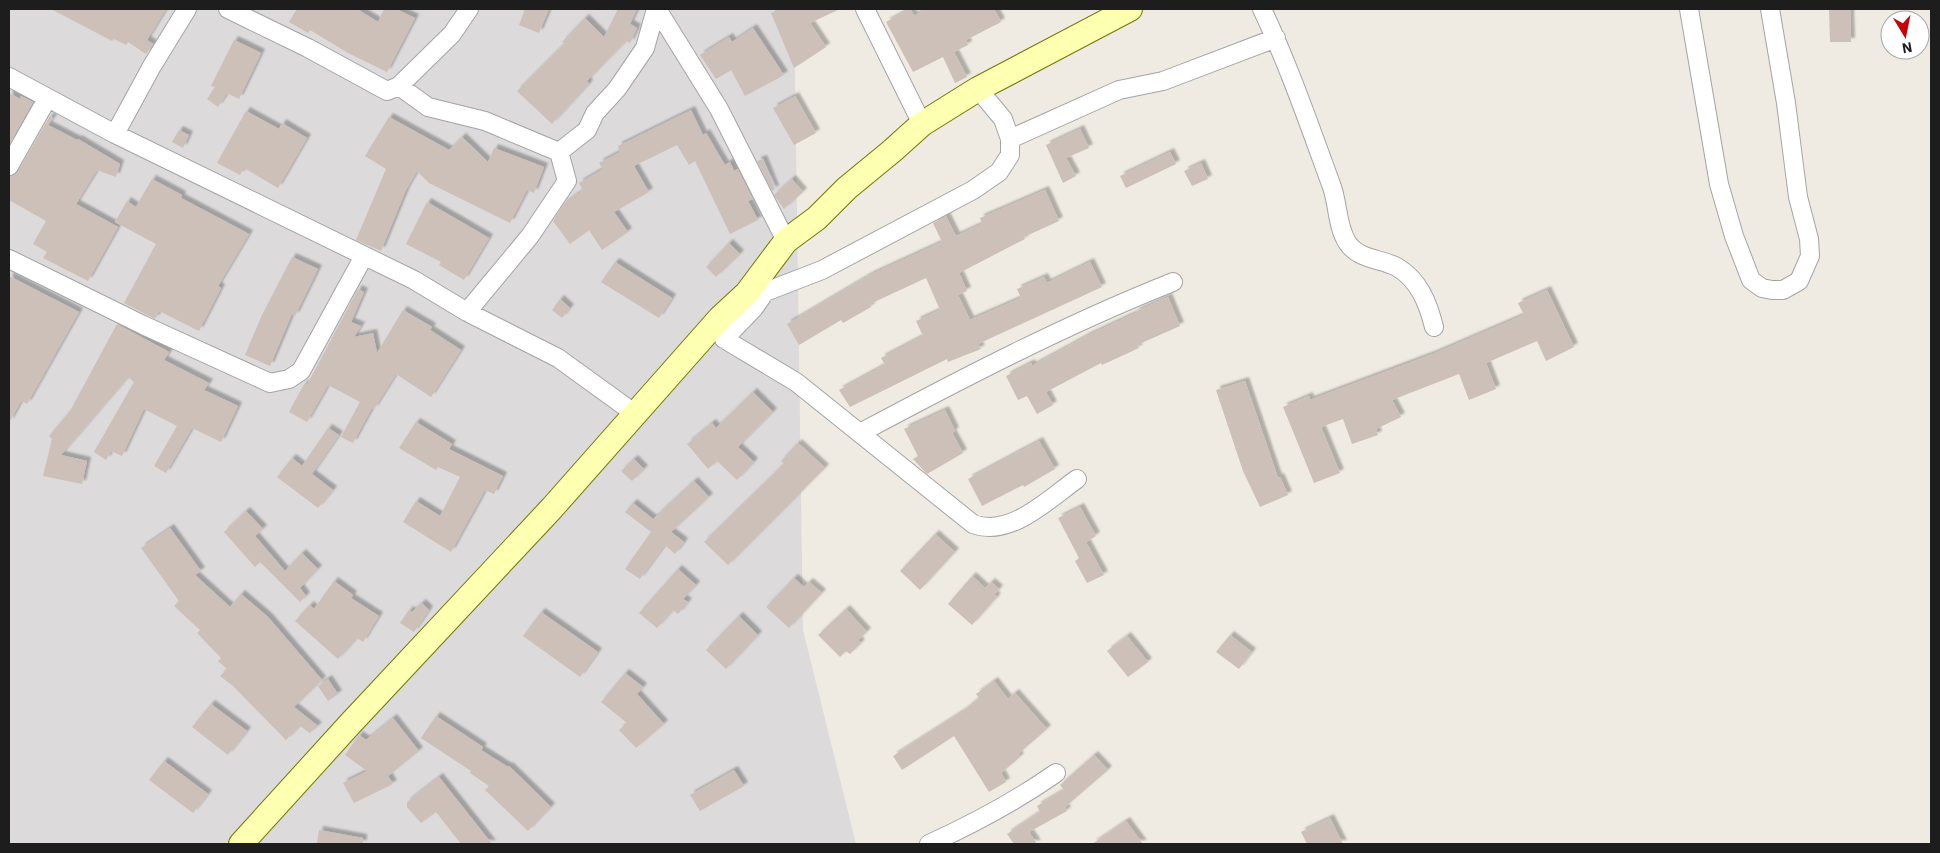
<svg xmlns="http://www.w3.org/2000/svg" width="1940" height="853" font-family="'IBM Plex Sans',sans-serif">
<defs>
<filter id="shadow"><feDropShadow dx="4" dy="-4" stdDeviation="1" flood-color="#0004"/></filter>
</defs>
<rect width="100%" height="100%" fill="#f0ebe2"/>
<path fill="#dcdada" d="M9,9H794L803,630L856,844H9Z"/>
<path fill="#ccc0b8" filter="url(#shadow)" d="M51,9H166L147,40L153,44L146,54L128,42L126,45L114,39L112,41Z
M297,9H357L378,22L384,9H396L415,18L387,72L348,53L310,30L308,33L289,22Z
M525,9H549L539,33L519,25Z
M618,9H637L630,24L637,28L630,43L626,41L587,81L589,84L552,124L517,91L565,43L562,42L585,18L604,37Z
M780,9H840L810,23L826,47L794,68L771,13Z
M910,9L914,16L927,9H994L1001,22L966,40L968,45L954,52L967,77L955,83L943,57L913,72L886,22Z
M1829,9H1850L1851,42H1830Z
M753,28L784,75L745,96L731,70L716,79L700,55L729,37L732,42Z
M234,40L261,53L239,99L227,93L218,107L207,99L215,87L211,86Z
M9,93L20,99L21,96L33,102L9,145Z
M795,96L816,133L794,145L773,108Z
M691,110L703,135L706,133L725,165L730,162L734,171L738,169L753,199L748,201L758,220L730,234L695,161L689,165L677,145L634,166L649,192L614,212L628,232L602,250L589,230L570,244L553,221L564,204L583,190L579,183L603,169L599,163L620,152L618,146Z
M246,111L279,129L282,123L307,138L278,188L244,168L240,175L217,163Z
M50,116L53,118L48,125L77,140L78,139L120,164L116,177L97,170L76,204L118,227L88,281L43,258L47,252L33,244L46,221L9,200V177L18,171Z
M389,117L449,150L462,137L488,162L494,148L544,167L534,193L527,190L510,223L429,183L417,171L406,190L381,251L356,240L386,169L365,156Z
M1080,129L1089,148L1066,158L1076,176L1063,183L1046,145Z
M179,130L189,135L183,148L172,142Z
M1170,152L1176,164L1126,188L1120,176Z
M763,159L775,189L772,191L757,161Z
M1201,163L1208,179L1192,186L1184,171Z
M152,179L182,195L181,198L249,234L218,286L221,288L199,331L159,311L155,319L124,303L156,244L115,222L127,201L136,207Z
M792,179L803,192L784,209L774,195Z
M1045,190L1059,221L1024,237L1025,239L959,273L967,291L958,295L970,320L1021,298L1017,289L1044,277L1047,283L1090,262L1102,287L978,344L981,349L948,362L947,359L850,407L839,390L885,365L881,358L923,336L916,321L940,310L926,278L870,304L871,307L843,323L841,320L799,345L787,324L870,275L942,242L933,223L946,216L956,236L982,224L980,218Z
M427,202L489,238L464,280L439,265L441,262L406,244Z
M729,243L740,254L716,277L706,267Z
M292,257L318,269L295,316L292,314L270,366L245,355L262,315Z
M615,262L672,298L659,318L601,282Z
M9,276L79,312L27,404L21,401L9,423Z
M358,289L364,292L351,322L361,326L354,337L373,333L377,353L403,310L432,327L430,330L461,350L431,397L396,374L374,409L372,408L353,443L341,437L360,402L328,385L307,422L289,412L304,384L307,385Z
M1547,290L1574,347L1546,361L1537,341L1486,363L1496,389L1469,400L1459,374L1392,400L1401,417L1376,429L1378,435L1352,444L1343,419L1321,427L1340,473L1314,483L1283,407L1309,396L1310,400L1433,354L1524,315L1518,303Z
M1168,297L1180,326L1137,345L1139,348L1102,365L1101,363L1046,392L1053,405L1037,414L1027,396L1018,400L1006,376L1031,363L1032,366L1089,335L1136,313L1135,312Z
M560,299L570,308L562,318L552,310Z
M117,324L169,352L164,360L209,383L204,390L238,406L221,442L192,428L166,473L154,466L177,426L144,409L122,456L111,451L106,460L94,452L134,382L128,377L61,455L87,461L82,484L43,476L52,439L49,436L70,411Z
M1245,381L1278,478L1280,477L1288,495L1260,507L1243,471L1216,390Z
M753,392L773,412L738,447L754,462L737,480L717,461L708,469L687,444L712,423L716,428Z
M945,410L955,431L952,433L963,453L927,474L913,459L918,456L904,429Z
M416,422L452,444L449,449L503,476L494,494L485,490L451,552L403,522L416,501L440,516L460,477L438,467L436,470L399,448Z
M328,428L339,435L312,474L333,490L318,508L277,477L292,458L302,466Z
M1039,441L1055,469L1024,487L1023,485L982,506L968,479Z
M798,443L825,468L728,565L704,542L784,464L781,461Z
M634,459L644,469L632,481L621,471Z
M694,481L709,497L671,532L684,542L675,554L665,545L640,579L625,569L651,532L625,512L633,503L653,519Z
M1080,507L1096,536L1086,542L1104,575L1087,583L1075,561L1079,558L1058,518Z
M246,511L263,529L255,536L285,571L302,553L318,569L300,588L306,596L300,602L260,562L255,567L224,532Z
M170,528L201,571L195,575L230,607L241,594L268,617L322,680L294,707L318,726L310,733L300,726L286,740L233,686L220,676L227,669L218,661L221,658L197,633L200,630L174,606L179,601L141,548Z
M935,534L955,552L920,590L900,571Z
M678,569L696,585L683,599L688,602L678,614L673,610L657,628L639,613Z
M972,576L985,588L991,582L999,589L994,595L997,597L972,625L948,604Z
M794,578L804,587L809,582L822,593L789,628L766,607Z
M334,581L353,595L351,598L379,616L363,642L357,638L338,659L295,621L310,605L314,609Z
M422,603L429,610L414,632L400,623L409,610L412,612Z
M846,609L867,632L858,640L861,643L850,654L846,651L840,657L818,635Z
M541,612L598,652L580,677L523,636Z
M739,616L758,635L726,669L706,650Z
M1230,635L1252,652L1239,669L1216,652Z
M1127,636L1148,662L1128,677L1107,651Z
M625,673L643,687L637,694L664,724L636,748L619,730L627,723L601,702Z
M328,679L338,694L328,701L318,686Z
M994,681L1008,699L1015,693L1047,729L1018,754L1020,757L1001,773L1006,782L989,792L954,736L902,770L893,756L962,712L979,698L976,694Z
M211,704L247,731L228,755L192,727Z
M436,716L483,747L481,750L508,767L509,766L551,807L528,831L485,790L489,786L470,773L471,771L421,738Z
M393,718L419,751L388,776L393,784L354,803L343,783L367,771L345,755L359,735L366,740Z
M1094,755L1108,770L1065,807L1067,811L1029,832L1037,844H1014L1007,834L1040,812L1037,806L1064,790L1060,785Z
M164,761L208,794L193,813L149,780Z
M734,770L744,786L700,811L690,795Z
M439,777L492,844H461L436,812L421,823L407,807V802Z
M1330,818L1343,844H1307L1301,832Z
M1126,821L1143,844H1092Z
M319,830L363,838V844H317Z"/>
<g fill="none" stroke-linecap="round" stroke-linejoin="round">
<defs>
<path id="street" d="M228,9L308,48L387,91L399,86L428,107L485,121L559,152
M657,9L719,109L786,241
M865,9L922,124
M1262,9C1289,66 1310,127 1332,187C1338,204 1337,226 1347,242C1358,260 1380,258 1397,267C1419,280 1428,303 1434,327
M1689,9L1719,184L1734,236L1751,280L1762,288L1772,290H1783L1799,281L1810,256L1809,239L1798,197L1786,103L1770,9
M9,77L115,134L414,280L467,312L558,358L634,413
M399,86L452,34L469,9
M115,134L152,66L187,9
M1010,139L1119,90L1163,81L1276,38
M9,166L47,99
M9,259L143,325L270,383L289,379L301,371L364,256
M467,312L530,236L567,181L559,152L587,130L595,113L617,89L645,48L656,9
M720,318L724,339L796,382L973,524C1010,538 1049,499 1077,479
M724,339L754,308L765,292L822,270L973,190L999,172L1010,155V139L1003,119L978,89
M860,433C963,378 1065,325 1173,282
M929,844C973,824 1016,801 1056,773"/>
<path id="secondary" d="M241,844L350,724L552,508L720,318L747,293L786,241L817,218L847,188L892,151L922,124L978,89L1130,9"/>
</defs>
<use href="#street" stroke="#a4a4a4" stroke-width="20"/>
<use href="#secondary" stroke="#6f7900" stroke-width="26"/>
<use href="#street" stroke="#fff" stroke-width="18"/>
<use href="#secondary" stroke="#fdffb1" stroke-width="24"/>
</g>
<rect width="1940" height="853" fill="none" stroke="#1d1d1d" stroke-width="20"/>
<g transform="translate(1905 35) rotate(170)"><circle r="24" fill="#ffffff" stroke="#a5a5a5"/>
<path d="M0-4L9 19L0 12L-9 19Z" fill="#cb0006"/>
<text y="-8" font-size="14" font-weight="bold" text-anchor="middle" fill="#1d1d1d">N</text>
</g>
</svg>
